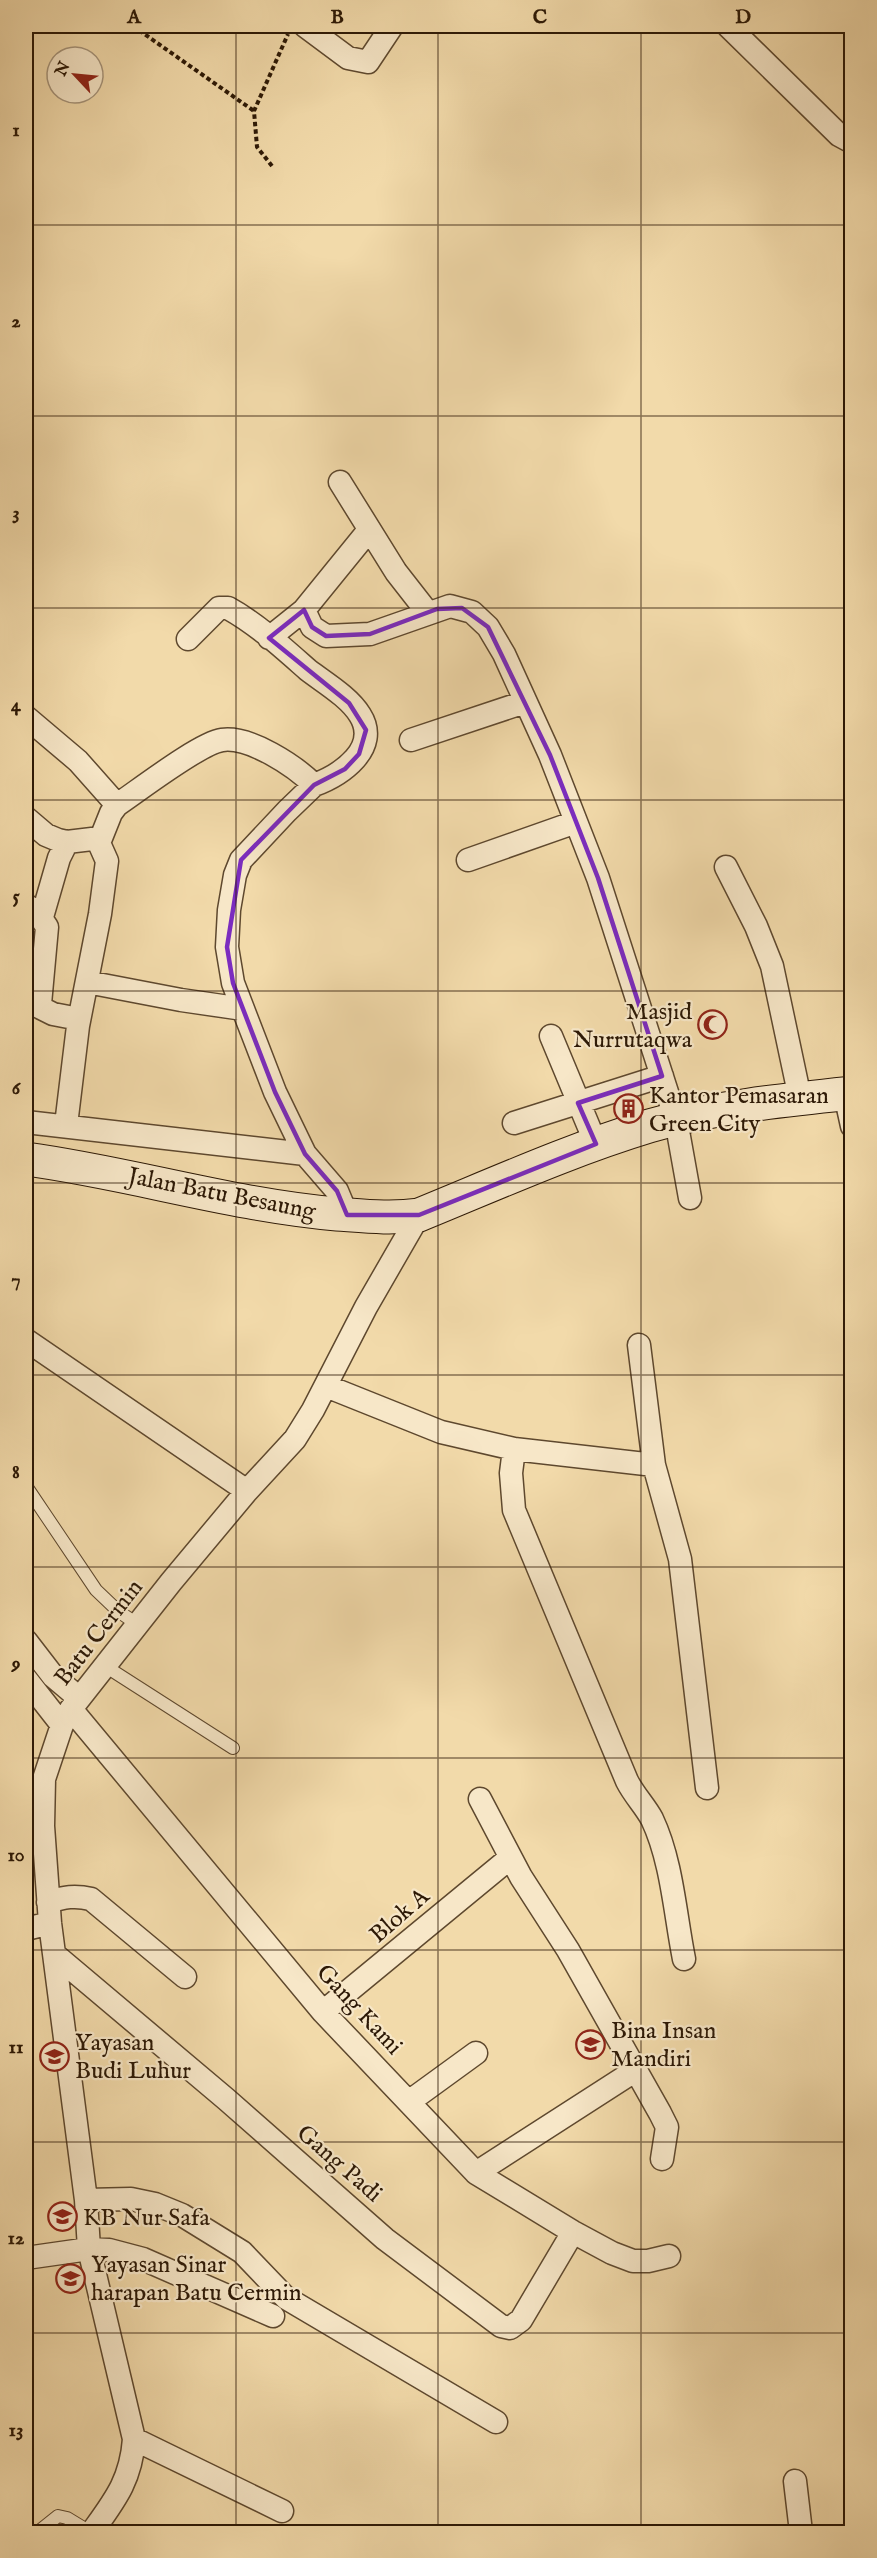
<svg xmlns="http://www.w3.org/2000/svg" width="877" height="2558" font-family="'IM FELL English',serif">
<rect width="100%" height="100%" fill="#f2daaa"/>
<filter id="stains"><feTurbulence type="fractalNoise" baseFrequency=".00333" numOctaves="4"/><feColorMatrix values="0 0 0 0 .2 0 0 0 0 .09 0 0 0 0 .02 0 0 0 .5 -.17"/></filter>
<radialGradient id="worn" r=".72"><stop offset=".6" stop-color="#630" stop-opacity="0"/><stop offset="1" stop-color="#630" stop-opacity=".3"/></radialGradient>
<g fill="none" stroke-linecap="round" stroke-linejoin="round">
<defs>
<path id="lane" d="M26,1486L96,1590L118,1611L137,1624
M105,1666L233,1748
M38,2532L58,2516L67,2518L90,2532"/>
<path id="street" d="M305,26L348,58L368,62L392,26
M728,26L839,135L852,142
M340,482L396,572L428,613
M304,610L312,627L326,636L370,634L450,606L472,612L488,627L504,654L550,755L598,878L676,1120L690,1198
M269,638L304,610L369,530
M188,639L219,608H228C257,624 283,648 308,670C325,683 349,697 360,715C381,748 341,775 314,785
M26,717L78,761L117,805
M411,740L525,702
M26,818L46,835L58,840L67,842L92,839L99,843L107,861L100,914L78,1026L66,1125
M99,843L111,813L117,805C138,791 200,743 222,740C250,736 295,766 314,785L287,811L241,860L235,875L229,910L227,947L233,983L243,1009L275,1092L305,1154
M468,860L576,822
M726,867L756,926L772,966L800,1098
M26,905L37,912L47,927L40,1004L41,1008L53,1014L79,1019
M42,917L59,858L67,842
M87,982L181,1000L243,1009
M551,1036L596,1144
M845,1094L852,1126
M26,1122L305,1154L337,1191L347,1215
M514,1123L662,1076
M26,1340L247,1491
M639,1345L654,1465L680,1559L707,1788
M326,1386L441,1432L514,1449L654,1465
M514,1449L511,1473L514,1510L627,1781C634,1795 645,1806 652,1819C672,1861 675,1914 684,1959
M26,1641L53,1676L79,1698
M26,1679L62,1725
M71,1709L323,2012L476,2173L573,2232L612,2253L633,2261H648L669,2256
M480,1799L521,1877L568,1950L660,2113L667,2127L662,2159
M48,1902C64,1897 75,1895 91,1899L185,1977
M26,1929L50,1923
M54,1954L226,2099L385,2239L501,2326L510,2328L521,2320L573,2232
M323,2012L510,1858
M410,2101L476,2053
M476,2173L636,2070
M86,2200L131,2199L155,2204L182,2215L242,2252L286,2298L496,2422
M26,2258L89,2249L109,2250L143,2259L273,2316
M134,2439L282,2511
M795,2481L801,2532
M92,2532C115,2500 131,2480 134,2439L89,2249L86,2200L50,1923L43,1826L44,1779L62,1725L71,1709L171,1582L247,1491L295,1439L313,1410L366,1307L419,1215"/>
<path id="secondary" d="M26,1159C130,1173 232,1205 337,1214C365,1216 391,1219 419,1215C495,1184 570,1150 649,1126C714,1107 784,1100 852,1093"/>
</defs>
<use href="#lane" stroke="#5e482e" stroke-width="14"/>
<use href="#street" stroke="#5e482e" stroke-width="25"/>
<use href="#secondary" stroke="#2c1805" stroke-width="35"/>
<path stroke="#2c1805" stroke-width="4" stroke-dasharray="4.5 3" stroke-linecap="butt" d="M133,26L254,111
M272,166L257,147L254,111L288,34"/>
<use href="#lane" stroke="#f7e7c8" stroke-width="12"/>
<use href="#street" stroke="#f7e7c8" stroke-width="22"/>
<use href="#secondary" stroke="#f7e7c8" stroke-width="33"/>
</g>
<path fill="none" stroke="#7b2cbf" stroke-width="4.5" stroke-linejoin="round" d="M462,608L488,627L550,755L598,878L662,1076L578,1103L596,1144L419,1215H347L337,1191L305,1154L275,1092L233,983L227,947L241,860L314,785L345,769L359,754L366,730L349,703L269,638L304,610L312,627L326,636L370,634L437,609Z"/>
<path fill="none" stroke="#2c1805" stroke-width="1.5" stroke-opacity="0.55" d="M236,26V2532M438,26V2532M641,26V2532M26,225H852M26,416H852M26,608H852M26,800H852M26,991H852M26,1183H852M26,1375H852M26,1567H852M26,1758H852M26,1950H852M26,2142H852M26,2333H852"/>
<defs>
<symbol id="mosque-ring" viewBox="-11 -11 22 22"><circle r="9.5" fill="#f7e7c8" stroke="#8f2418" stroke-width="1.5"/><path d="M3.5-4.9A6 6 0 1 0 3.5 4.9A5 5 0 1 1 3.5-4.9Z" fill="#8f2418"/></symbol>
<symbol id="building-ring" viewBox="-11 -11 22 22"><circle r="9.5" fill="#f7e7c8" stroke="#8f2418" stroke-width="1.5"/><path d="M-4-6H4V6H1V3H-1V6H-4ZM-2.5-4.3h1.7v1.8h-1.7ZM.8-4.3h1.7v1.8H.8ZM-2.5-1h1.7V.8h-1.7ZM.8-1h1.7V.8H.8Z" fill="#8f2418"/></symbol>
<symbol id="school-ring" viewBox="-11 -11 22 22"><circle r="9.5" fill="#f7e7c8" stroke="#8f2418" stroke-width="1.5"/><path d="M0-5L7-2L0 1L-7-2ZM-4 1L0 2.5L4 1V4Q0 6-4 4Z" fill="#8f2418"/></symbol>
</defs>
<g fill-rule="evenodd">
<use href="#mosque-ring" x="696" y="1008" width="33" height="33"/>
<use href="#building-ring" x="612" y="1092" width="33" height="33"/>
<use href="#school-ring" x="574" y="2028" width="33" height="33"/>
<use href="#school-ring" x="38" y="2040" width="33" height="33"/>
<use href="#school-ring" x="46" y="2200" width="33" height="33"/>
<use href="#school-ring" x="54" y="2262" width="33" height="33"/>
</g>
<g text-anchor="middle" stroke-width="4.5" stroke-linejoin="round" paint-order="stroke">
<g font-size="24" fill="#2c1805" stroke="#f7e7c8" text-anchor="start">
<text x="692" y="1019" text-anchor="end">Masjid<tspan x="692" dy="28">Nurrutaqwa</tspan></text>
<text x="649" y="1103">Kantor Pemasaran<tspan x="649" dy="28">Green City</tspan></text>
<text x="611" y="2038">Bina Insan<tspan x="611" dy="28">Mandiri</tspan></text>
<text x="75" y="2050">Yayasan<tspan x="75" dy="28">Budi Luhur</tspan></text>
<text x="83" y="2225">KB Nur Safa</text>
<text x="91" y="2272">Yayasan Sinar<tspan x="91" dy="28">harapan Batu Cermin</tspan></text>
</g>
<g font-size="24" fill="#2c1805" stroke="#f7e7c8">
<text transform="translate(222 1193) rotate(11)" y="8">Jalan Batu Besaung</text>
<text transform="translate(98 1632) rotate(-52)" y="8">Batu Cermin</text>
<text transform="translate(399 1915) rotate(-41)" y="8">Blok A</text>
<text transform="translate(360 2009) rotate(47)" y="8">Gang Kami</text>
<text transform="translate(340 2163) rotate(41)" y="8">Gang Padi</text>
</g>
</g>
<rect width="877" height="2558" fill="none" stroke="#f2daaa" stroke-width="66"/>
<g transform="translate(75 75) rotate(296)"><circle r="28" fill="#f7e7c8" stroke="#a6947a" stroke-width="1.5"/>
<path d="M0-4.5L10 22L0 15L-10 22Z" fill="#8f2418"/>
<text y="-9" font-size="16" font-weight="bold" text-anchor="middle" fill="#2c1805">N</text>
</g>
<rect x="33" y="33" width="811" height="2492" fill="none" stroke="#2c1805" stroke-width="2"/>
<g font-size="20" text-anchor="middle" font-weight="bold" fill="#2c1805">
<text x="134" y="23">A</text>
<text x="337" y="23">B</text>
<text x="540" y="23">C</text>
<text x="743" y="23">D</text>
<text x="16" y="136">1</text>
<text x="16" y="327">2</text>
<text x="16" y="519">3</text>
<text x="16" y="711">4</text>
<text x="16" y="902">5</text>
<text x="16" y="1094">6</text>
<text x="16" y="1286">7</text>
<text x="16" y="1478">8</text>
<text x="16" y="1669">9</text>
<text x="16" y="1861">10</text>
<text x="16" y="2053">11</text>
<text x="16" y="2244">12</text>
<text x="16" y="2436">13</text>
</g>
<rect width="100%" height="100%" filter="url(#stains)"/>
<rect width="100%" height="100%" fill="url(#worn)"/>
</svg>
